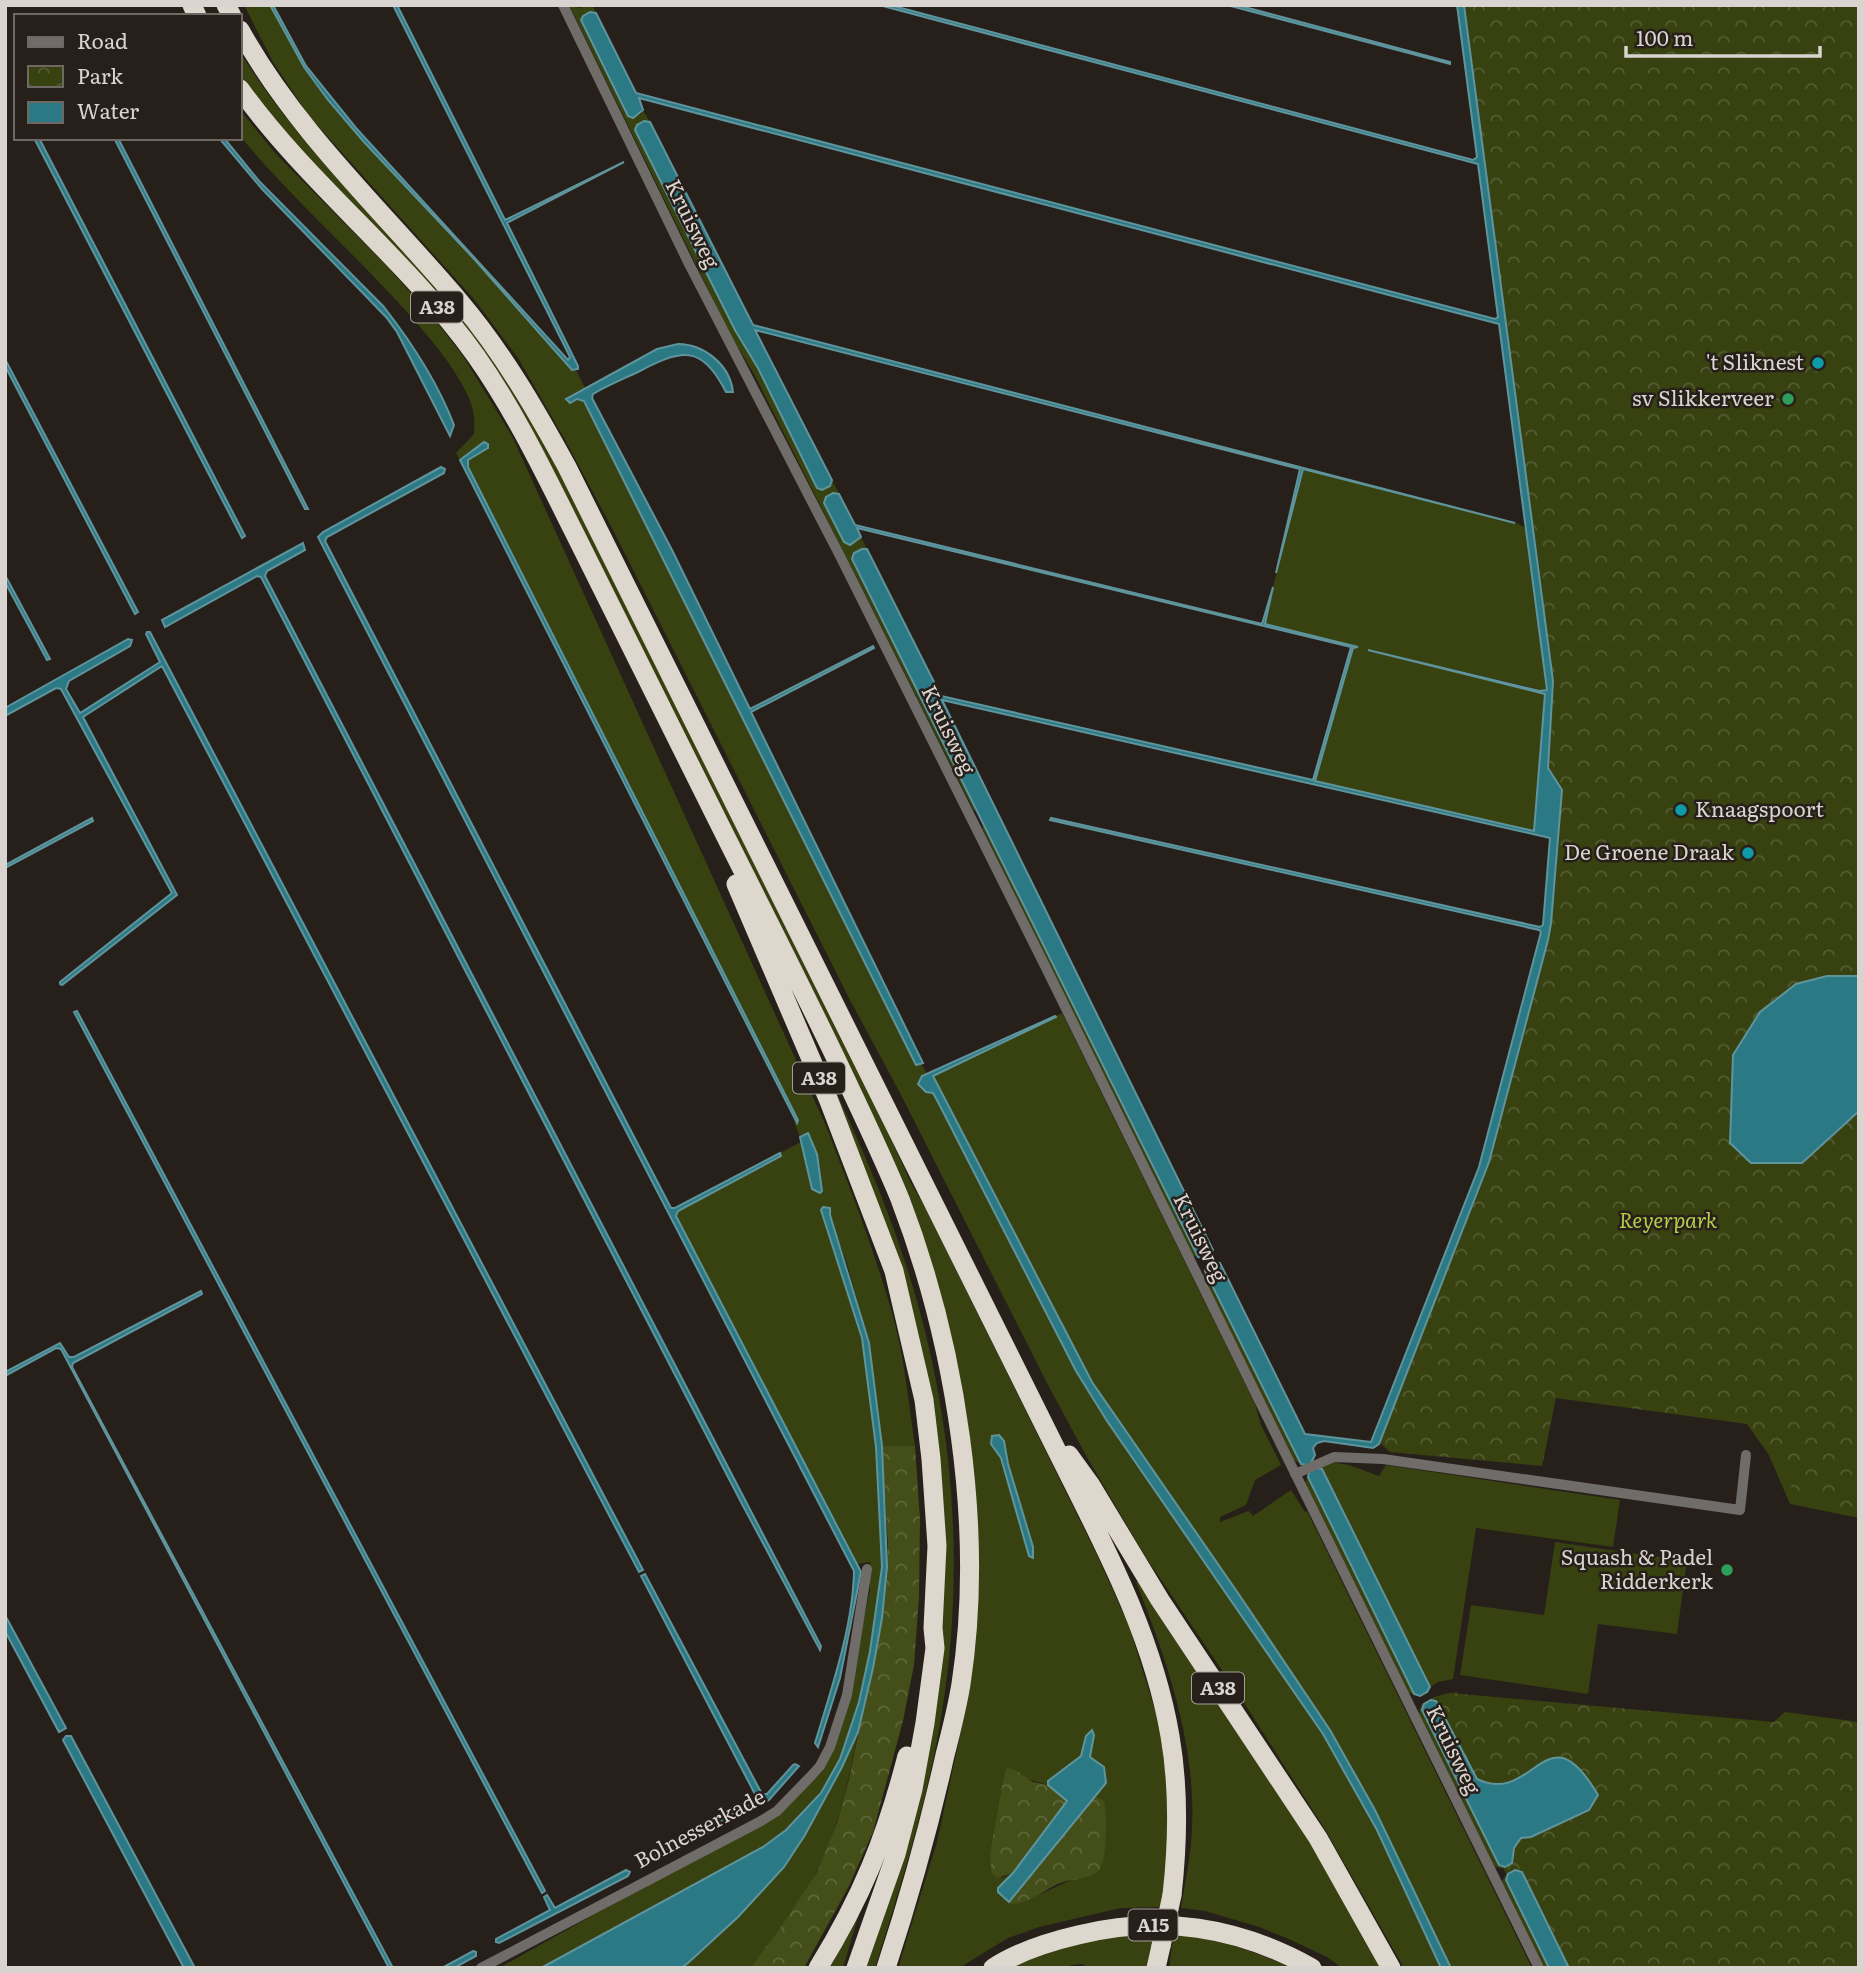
<svg xmlns="http://www.w3.org/2000/svg" width="1864" height="1973" font-family="Literata,serif">
<defs>
<pattern id="forest-crowns" width="20" height="18" patternUnits="userSpaceOnUse" patternTransform="scale(1.75)"><rect width="20" height="18" fill="#444e19"/><path d="M2 6a3 3 0 1 1 6 0M12 15a3 3 0 1 1 6 0" fill="none" stroke="#5e6739"/></pattern>
<pattern id="park-crowns" width="20" height="18" patternUnits="userSpaceOnUse" patternTransform="scale(1.75)"><rect width="20" height="18" fill="#384110"/><path d="M2 6a3 3 0 1 1 6 0M12 15a3 3 0 1 1 6 0" fill="none" stroke="#545c32"/></pattern>
</defs>
<rect width="100%" height="100%" fill="#271f1a"/>
<path fill="#384110" fill-rule="evenodd" d="M244,5H270L304,67L328,100L364,142L508,297L565,362L572,370H576L585,388L567,397L584,400L916,1065L921,1063L927,1074L922,1076L939,1104L1076,1371L1107,1421L1323,1734L1377,1830L1441,1968H1404L1326,1831L1246,1706L1145,1556L1088,1459L1049,1387L899,1091L851,1002L614,532L564,438L518,358L473,298L309,116L273,62Z
M569,5L579,8L592,5L596,13L590,12L583,15L581,21L628,116L641,114L643,110L650,122L644,121L635,130L735,330L758,367L817,488L830,486L832,480L839,494L833,493L827,497L824,503L844,542L850,545L861,537L867,549H862L852,559L978,810L974,811L754,374L731,336Z
M240,52C302,153 391,231 467,321C493,351 516,394 538,428L889,1135L911,1183L928,1213L1097,1555L1129,1626L1161,1730L1171,1829L1162,1907L1121,1908L1039,1927L1008,1938L959,1968H898L937,1842L965,1713L976,1575L924,1252L513,401L245,84L240,76ZM1004,1441L1008,1464L1033,1547L1029,1556L1001,1458L991,1444ZM1094,1735L1090,1757L1104,1767L1106,1783L1093,1798L1097,1797L1105,1807L1102,1866L1027,1900L1010,1904L998,1888L1013,1873L1002,1878L990,1852L1005,1770L1017,1771L1028,1779L1048,1785V1781L1081,1756L1086,1736Z
M240,110L276,154L387,266L435,320L463,356L512,436L826,1126C851,1191 877,1256 895,1324C905,1363 909,1405 915,1446H882L869,1343L847,1264L826,1207L862,1338L876,1447L882,1567L870,1651L859,1702L840,1759L821,1793L786,1830L763,1847L541,1968H499L789,1805L842,1725L870,1590V1562L858,1564L676,1216L678,1211L781,1157L780,1153L801,1142L806,1159L822,1191L817,1154L808,1134L800,1137L794,1122L797,1123L798,1120L468,467V460L488,448L461,458L460,460L456,453L474,434C475,421 474,410 469,398C454,365 429,337 406,311C352,251 291,198 240,136Z
M1302,469L1517,523L1527,529L1546,691L1369,650L1545,694L1535,831L1315,781L1353,647L1357,648L1264,624Z
M984,824L1198,1257L1192,1255L982,828Z
M1062,1013L1255,1404L1261,1425L1281,1465L1255,1480L1246,1505L1220,1517V1522L1249,1511L1253,1516L1291,1490L1305,1512L1307,1511L1532,1968H1451L1375,1810L1330,1730L1240,1596L1092,1382L933,1076Z
M811,1039C847,1114 882,1189 907,1268C953,1411 966,1564 942,1712C928,1800 901,1884 875,1968H862L931,1721V1405Z
M1205,1271L1301,1464L1294,1460L1203,1277Z
M1768,1453L1859,1488V1518L1790,1504Z
M1331,1462L1349,1465L1379,1476L1386,1465L1620,1500L1613,1547L1476,1528L1453,1679L1438,1682L1430,1687L1322,1469L1316,1468Z
M1309,1472L1414,1694L1420,1696L1409,1693L1305,1484Z
M1555,1542L1687,1561L1677,1634L1598,1624L1588,1694L1460,1675L1471,1605L1544,1615Z
M1136,1582H1138L1279,1790L1385,1968H1342L1327,1957L1291,1940L1259,1927L1205,1911L1181,1908C1185,1882 1191,1855 1192,1828C1196,1744 1167,1660 1136,1582Z
M1458,1692L1457,1695C1446,1698 1433,1698 1424,1704L1504,1869L1495,1867L1419,1715L1421,1705C1431,1696 1444,1694 1458,1692Z
M858,1732C849,1780 839,1827 817,1871C800,1906 774,1937 750,1968H681L738,1917L805,1835L842,1767Z
M1522,1866L1506,1880L1549,1968H1544L1502,1881L1507,1873Z
M863,1900L843,1968H828Z
M1113,1934H1157L1149,1968H1087L1083,1964L1071,1965L1068,1968H1008L1030,1956Z
M1185,1935C1223,1940 1256,1952 1292,1968H1169L1173,1936Z"/>
<path fill="url(#forest-crowns)" d="M882,1446H915L920,1519L919,1597L914,1665L903,1721L873,1832L849,1886L804,1968H750L779,1930L817,1872L837,1823L849,1779L882,1618L888,1547Z
M1008,1768L1017,1771L1033,1782L1048,1785L1067,1801L1013,1873L997,1878L991,1871L990,1852L1005,1770Z
M1097,1797L1104,1801C1107,1814 1107,1856 1101,1867C1095,1880 1072,1878 1060,1883C1045,1889 1026,1906 1010,1904L1009,1902L1093,1798Z"/>
<path fill="url(#park-crowns)" d="M1465,5H1859V1512L1798,1496L1747,1424L1556,1398L1542,1466L1390,1452L1377,1440L1482,1171L1543,943L1554,841L1545,768L1551,684Z
M1451,1693L1774,1722L1785,1712L1859,1722V1968H1556L1419,1709Z"/>
<path fill="#2b7985" stroke="#5f949c" stroke-width="2" d="M270,5H273L306,66L356,128L568,360L570,357L563,343L393,5H397L505,220L624,162L507,223L578,366V369L572,370L565,362L475,260L364,142L328,100L304,67Z
M879,5H890L1473,160L1477,157L1457,5H1464L1553,681L1548,768L1562,790L1551,923L1548,940L1489,1162L1379,1444L1373,1448L1324,1441L1317,1443L1313,1448L1315,1455L1312,1461L1316,1468L1322,1469L1430,1687L1427,1692L1420,1696L1414,1694L1308,1477L1309,1472L1306,1465L1301,1464L1205,1271L1207,1266L1214,1262L1220,1263L1305,1434L1371,1442L1479,1167L1541,932L1539,930L1050,820L1051,818L1540,927L1543,925L1550,838L942,700L1213,1250C1210,1257 1205,1259 1198,1257L852,559L854,553L862,549H867L941,696L1313,780L1351,647L857,528L861,537L850,545L844,542L824,503L826,497L833,493L839,494L855,525L1262,624L1273,587L1265,624L1358,647L1353,648L1315,781L1534,831L1545,694L1368,650L1540,691L1547,690L1499,324L639,98L643,110L633,118L628,116L581,20L583,16L590,12L596,13L636,93L1495,319L1498,317L1478,164Z
M1227,5H1237L1450,62V64Z
M644,121L650,122L753,325L1515,523L1303,469L1276,573L1300,469L755,330L832,480L830,486L822,490L817,488L758,368L735,330L635,130L637,125Z
M34,138H39L245,536L242,538Z
M114,138H118L308,509H305Z
M219,138H224L259,181L384,307C412,343 438,383 454,425L450,436L397,332L386,317L262,189Z
M678,344C704,344 730,365 733,392H726C701,344 682,349 638,372C623,379 608,385 593,394L592,398L672,550L750,709L873,646L874,648L751,712L923,1063L916,1065L584,401L577,399L570,403L566,399L657,349Z
M5,359L138,612L135,614L5,366Z
M484,442L488,444V448L468,460V467L798,1120L797,1123L460,460Z
M441,467L445,469L444,473L327,537L325,541L671,1208H675L780,1153L781,1156L678,1211L676,1216L861,1572L840,1678L818,1747L815,1743C831,1690 853,1627 854,1571L318,537L323,532Z
M303,543L305,550L267,571L265,576L821,1646L820,1650L742,1504L261,577L257,576L165,627L162,620Z
M5,575L50,659L47,660L5,582Z
M147,632H150L643,1570L639,1572L162,666L83,717L177,895L62,985L60,984V982L172,893L61,689L56,688L5,716V708L128,639L132,640L130,646L69,681L66,689L80,713L160,662L146,634Z
M92,818L93,821L5,868V865Z
M1827,976H1859V1111L1802,1163H1751L1730,1143L1733,1055L1760,1012L1796,984Z
M77,1011L545,1891L542,1893L74,1012Z
M1055,1016L1056,1017L933,1076L1092,1382L1240,1596L1330,1730L1375,1810L1451,1968H1441L1377,1830L1323,1734L1107,1421L1076,1371L939,1104L933,1093L926,1092L918,1084L922,1076Z
M808,1133L817,1154L822,1191L820,1193L812,1189L800,1137Z
M823,1207L830,1208V1215L869,1343L882,1446L887,1567L882,1618L873,1668L858,1732L842,1767L805,1835L784,1867L738,1917L688,1963L681,1968H541L763,1847L786,1830L821,1793L840,1759L859,1702L870,1651L882,1567L876,1447L862,1338L821,1210Z
M201,1291L202,1294L73,1363L72,1367L393,1968H389L61,1349L56,1348L5,1376V1372L60,1343L69,1357H74Z
M999,1435L1004,1441L1008,1464L1033,1547V1558L1029,1556L1001,1458L991,1444L992,1436Z
M645,1574L762,1794H767L793,1765L795,1764L799,1766L769,1800L659,1859L656,1857L657,1854L755,1802L757,1798L641,1576Z
M5,1615L66,1728L59,1732L5,1631Z
M1431,1700L1436,1701L1477,1779C1535,1807 1546,1706 1598,1795L1589,1810L1531,1837L1521,1838L1514,1848L1512,1863L1505,1867L1499,1865L1422,1710L1424,1704Z
M1092,1730L1094,1735L1090,1757L1104,1767L1106,1783L1009,1902L998,1892V1888L1013,1873L1067,1801L1048,1785V1781L1081,1756L1086,1736Z
M66,1736H71L195,1968H184L63,1740Z
M626,1870L630,1872L628,1876L499,1943L496,1942V1939L550,1910L544,1897L547,1895L555,1908Z
M1515,1870L1522,1872L1569,1968H1549L1506,1880L1508,1874Z
M473,1951L476,1952V1956L454,1968H442Z"/>
<g fill="none" stroke-linecap="round" stroke-linejoin="round">
<path stroke="#6f6c69" stroke-width="10" d="M563,5L689,264L840,556L1045,966L1539,1968
M1295,1474L1334,1457L1383,1459L1740,1510L1746,1455
M481,1968L761,1821L777,1811L811,1776L820,1766L830,1747L847,1695L867,1569"/>
<path stroke="#ded7ce" stroke-width="19" d="M192,5L197,16
M226,5L232,16
M240,30C297,133 385,213 460,302C503,353 536,410 567,467L1059,1455C1104,1545 1153,1636 1170,1736C1179,1788 1178,1842 1172,1895
M240,89C310,186 407,259 476,356C514,410 543,470 573,530C617,617 660,705 704,793C752,890 802,986 848,1084C866,1122 884,1160 900,1199C956,1345 985,1528 961,1684C957,1708 951,1732 945,1755C929,1827 909,1898 886,1968
M736,884L829,1101L894,1271L924,1400L931,1459L937,1546L933,1628L935,1648L925,1723L913,1789L896,1854L856,1968
M1069,1455L1090,1484L1160,1600L1318,1838L1391,1968
M818,1968C862,1897 886,1837 907,1756
M993,1968C1019,1951 1048,1942 1078,1935C1161,1915 1237,1926 1312,1968
M1156,1968L1161,1946"/>
<path stroke="#ded7ce" stroke-width="19" d="M1161,1946L1172,1895"/>
</g>
<g fill="#0f9aa8" stroke="#271f1a" stroke-width="2.5">
<circle cx="1818" cy="363" r="7"/>
<circle cx="1681" cy="810" r="7"/>
<circle cx="1748" cy="853" r="7"/>
</g>
<g fill="#2e9e5b" stroke="#271f1a" stroke-width="2.5">
<circle cx="1788" cy="399" r="7"/>
<circle cx="1727" cy="1570" r="7"/>
</g>
<g text-anchor="middle" stroke-width="5" stroke-linejoin="round" paint-order="stroke">
<g fill="#271f1a" stroke="#a49e99" stroke-width="2">
<rect x="411" y="291.5" width="52" height="31" rx="5"/>
<rect x="793" y="1062.5" width="52" height="31" rx="5"/>
<rect x="1192" y="1672.5" width="52" height="31" rx="5"/>
<rect x="1128.5" y="1909.5" width="49" height="31" rx="5"/>
</g>
<g font-size="19" font-weight="bold" fill="#d9d4d0">
<text x="437" y="314">A38</text>
<text x="819" y="1085">A38</text>
<text x="1218" y="1695">A38</text>
<text x="1153" y="1932">A15</text>
</g>
<g font-size="21" fill="#d9d4d0" stroke="#271f1a">
<text transform="translate(692 224) rotate(64)" y="7">Kruisweg</text>
<text transform="translate(948 730) rotate(64)" y="7">Kruisweg</text>
<text transform="translate(1200 1238) rotate(64)" y="7">Kruisweg</text>
<text transform="translate(1453 1750) rotate(64)" y="7">Kruisweg</text>
<text transform="translate(700 1829) rotate(-28)" y="7">Bolnesserkade</text>
</g>
<g font-size="21" fill="#d9d4d0" stroke="#271f1a" text-anchor="end">
<text x="1804" y="370">'t Sliknest</text>
<text x="1774" y="406">sv Slikkerveer</text>
<text x="1695" y="817" text-anchor="start">Knaagspoort</text>
<text x="1734" y="860">De Groene Draak</text>
<text x="1713" y="1565">Squash &amp; Padel<tspan x="1713" dy="24">Ridderkerk</tspan></text>
</g>
<g font-size="21" font-style="italic" fill="#b4cc48" stroke="#271f1a">
<text x="1668" y="1228">Reyerpark</text>
</g>
</g>
<rect width="1864" height="1973" fill="none" stroke="#d9d4d0" stroke-width="14"/>
<rect x="14" y="14" width="228" height="126" fill="#271f1a" stroke="#6e6763" stroke-width="2"/>
<rect x="28" y="37" width="35" height="10" fill="#6f6c69" stroke="#6e6763" stroke-width="2"/>
<text x="77" y="49" font-size="21" fill="#d9d4d0">Road</text>
<rect x="28" y="66" width="35" height="21" fill="url(#park-crowns)" stroke="#6e6763" stroke-width="2"/>
<text x="77" y="84" font-size="21" fill="#d9d4d0">Park</text>
<rect x="28" y="102" width="35" height="21" fill="#2b7985" stroke="#6e6763" stroke-width="2"/>
<text x="77" y="119" font-size="21" fill="#d9d4d0">Water</text>
<path d="M1626 46v10h194v-10" fill="none" stroke="#d9d4d0" stroke-width="3.5"/>
<text x="1636" y="46" font-size="21" fill="#d9d4d0" stroke="#271f1a" stroke-width="5" paint-order="stroke">100 m</text>
</svg>
